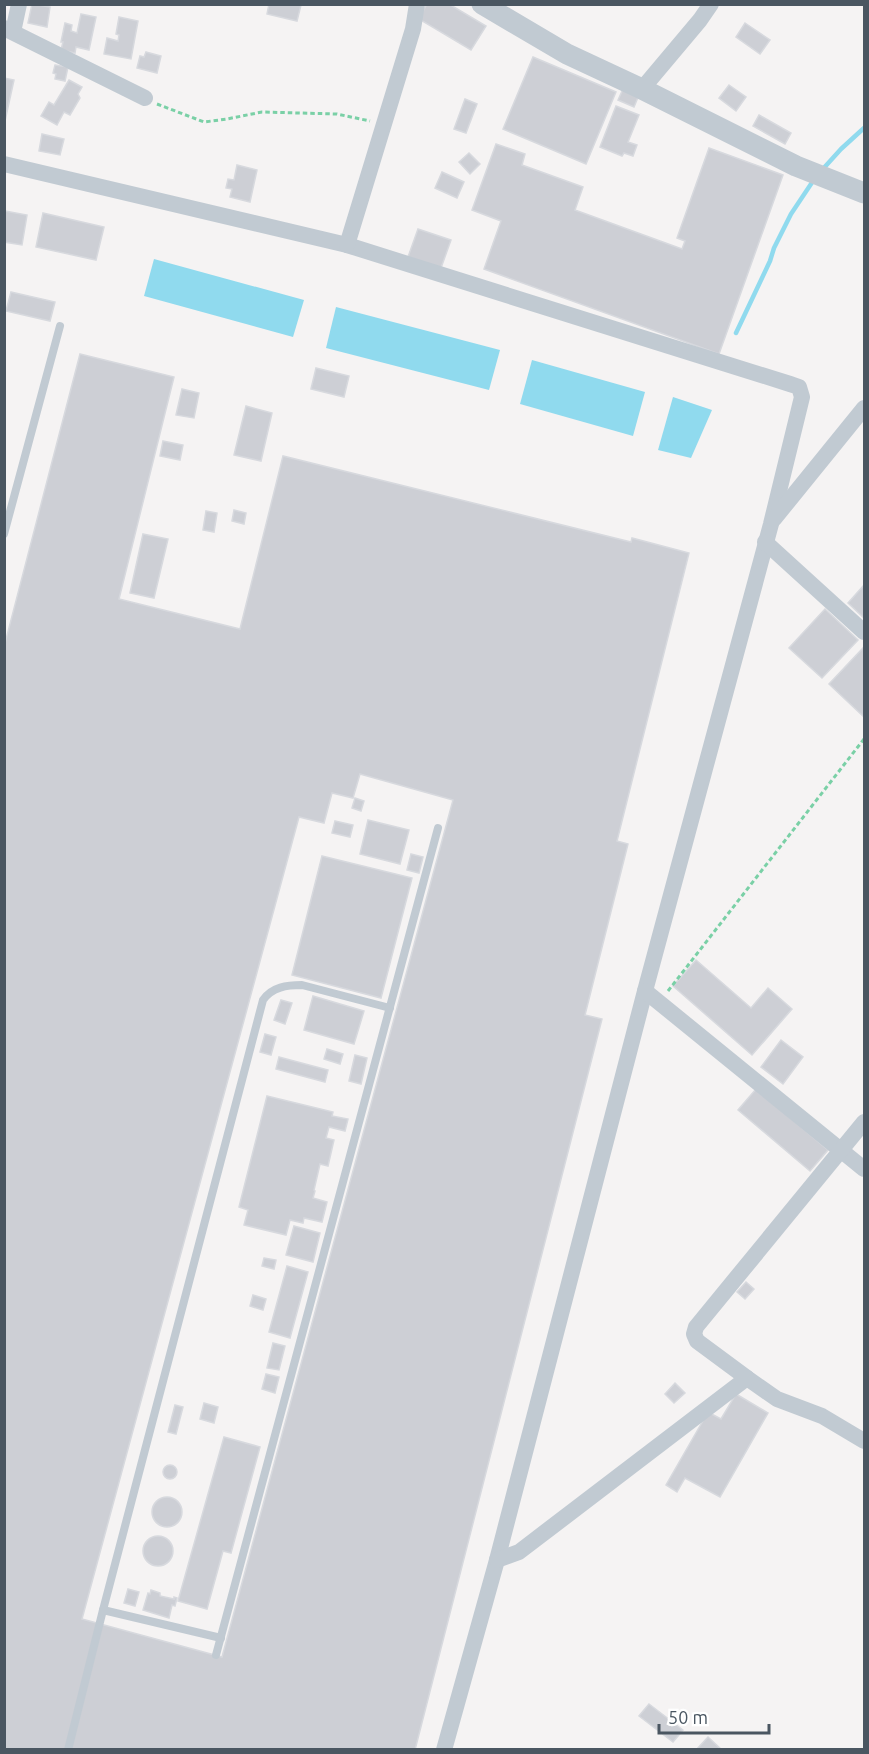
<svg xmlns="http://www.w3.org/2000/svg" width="869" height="1754" font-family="Ubuntu,sans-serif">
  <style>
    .water { fill: #90daee }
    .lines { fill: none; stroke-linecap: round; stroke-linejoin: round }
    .stream { stroke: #90daee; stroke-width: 4.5 }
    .building { fill: #cdcfd5; stroke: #d7d9de; stroke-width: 1.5; fill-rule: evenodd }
    .path { stroke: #7ad0a6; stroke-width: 3; stroke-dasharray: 4.5 3; stroke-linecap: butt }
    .service { stroke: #c1cad2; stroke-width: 8 }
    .minor { stroke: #c1cad2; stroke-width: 16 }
    .tertiary { stroke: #c1cad2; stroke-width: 21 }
  </style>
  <rect width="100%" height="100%" fill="#f5f3f3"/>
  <g class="water">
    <polygon points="154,259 304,300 293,337 144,296"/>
    <polygon points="336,307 500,350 489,390 326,348"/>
    <polygon points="532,360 645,392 633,436 520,404"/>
    <polygon points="673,397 712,410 691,458 658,450"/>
  </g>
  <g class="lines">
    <g class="stream">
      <polyline points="822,170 841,149 864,128"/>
      <polyline points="736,333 770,261 774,248 791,214 815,178"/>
    </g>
  </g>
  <g class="building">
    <polygon points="32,4 50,7 47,27 28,23"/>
    <polygon points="269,4 301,5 297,21 267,14"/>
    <polygon points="427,4 449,4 486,26 471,50 419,19"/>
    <polygon points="81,14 96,17 89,50 76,47 75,53 61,50 63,42 61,42 65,23 72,25 71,31 77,33"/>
    <polygon points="119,17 138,21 131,59 104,54 107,38 118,41 119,35 116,34"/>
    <polygon points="745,23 770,40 760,54 736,37"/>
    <polygon points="146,52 161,56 157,73 137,68 140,56 144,57"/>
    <polygon points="533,57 616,92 586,164 503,129"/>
    <polygon points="55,65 68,67 65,81 55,79 56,74 53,73"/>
    <polygon points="4,78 14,80 5,121 4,121"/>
    <polygon points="69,80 82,87 78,94 80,98 70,115 64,112 57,125 41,116 49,102 54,105"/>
    <polygon points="729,85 746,97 736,111 719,98"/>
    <polygon points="623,89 639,95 634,107 618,100"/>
    <polygon points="465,99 477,104 466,133 454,129"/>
    <polygon points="616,106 639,115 628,142 637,145 633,156 624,153 622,156 600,147"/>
    <polygon points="759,115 791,133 785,144 753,126"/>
    <polygon points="42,134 64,139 60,155 39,151"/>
    <polygon points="496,144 525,154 522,165 583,187 575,210 682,249 685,241 677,238 709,148 783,175 719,354 484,269 501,221 472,210"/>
    <polygon points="469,153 480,164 470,174 459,162"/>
    <polygon points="237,165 257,170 250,202 230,197 232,189 226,188 228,179 234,180"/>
    <polygon points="442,172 464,182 457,198 435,188"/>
    <polygon points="5,211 27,215 22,245 4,242"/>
    <polygon points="43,213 104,227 96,260 36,247"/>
    <polygon points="418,229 451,240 441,268 408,257"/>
    <polygon points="11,292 55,302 50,321 6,311"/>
    <path d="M80,354L174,377L119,599L240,629L283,456L631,542L632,538L689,553L617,841L628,844L585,1015L602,1019L415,1750H4V647ZM360,774L453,800L222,1657L82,1619L299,817L324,823L332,793L353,798Z"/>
    <polygon points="316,368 349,376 344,397 311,389"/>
    <polygon points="182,389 199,393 194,418 176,415"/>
    <polygon points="246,406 272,413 261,461 234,455"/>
    <polygon points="163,441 183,445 180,460 160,456"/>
    <polygon points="234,510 246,513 244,524 232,521"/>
    <polygon points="206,511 217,513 214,532 203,530"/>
    <polygon points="143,534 168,539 154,598 130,593"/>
    <polygon points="864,585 864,618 848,603"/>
    <polygon points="825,609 858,640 822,678 789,648"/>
    <polygon points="864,647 864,717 829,684"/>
    <polygon points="355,798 364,801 361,811 352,808"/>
    <polygon points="368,820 409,830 400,864 360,854"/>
    <polygon points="335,821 353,825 350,837 332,833"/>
    <polygon points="411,854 423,857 419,873 407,870"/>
    <polygon points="322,856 412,878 381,998 292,975"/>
    <polygon points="696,960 751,1008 768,988 792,1009 752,1055 673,986"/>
    <polygon points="313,996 364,1011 354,1044 304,1030"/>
    <polygon points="281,1000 292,1003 285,1024 274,1020"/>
    <polygon points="265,1034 276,1037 271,1055 260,1052"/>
    <polygon points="781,1040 803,1057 783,1084 761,1067"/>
    <polygon points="327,1049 343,1054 340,1064 324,1059"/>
    <polygon points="355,1055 367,1058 361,1084 349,1081"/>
    <polygon points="279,1057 328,1070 325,1082 276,1069"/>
    <polygon points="756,1089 828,1150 810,1171 738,1110"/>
    <polygon points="267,1096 333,1112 332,1116 348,1119 345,1131 329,1127 326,1138 334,1140 328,1166 320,1164 314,1190 315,1191 313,1198 327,1202 322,1222 304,1218 303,1223 290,1220 286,1235 244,1225 248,1210 239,1207"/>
    <polygon points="294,1226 320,1233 313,1262 286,1255"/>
    <polygon points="264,1258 276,1260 274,1269 262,1266"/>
    <polygon points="287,1266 308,1272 290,1338 269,1332"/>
    <polygon points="746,1282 754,1289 745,1299 737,1292"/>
    <polygon points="253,1295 266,1299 263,1310 250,1306"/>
    <polygon points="273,1343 285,1346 279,1370 267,1368"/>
    <polygon points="266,1374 279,1377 275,1393 262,1389"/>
    <polygon points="675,1383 685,1393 674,1403 665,1394"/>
    <polygon points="736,1394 768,1413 720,1497 685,1478 677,1492 666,1485 708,1412 721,1419"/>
    <polygon points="204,1403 218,1407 214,1423 200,1419"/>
    <polygon points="175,1405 183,1407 176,1434 168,1432"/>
    <polygon points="224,1437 260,1447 231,1553 223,1551 207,1609 178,1601"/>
    <circle cx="170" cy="1472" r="7"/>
    <circle cx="167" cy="1512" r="15"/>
    <circle cx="158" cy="1551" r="15"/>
    <polygon points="128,1589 139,1592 135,1606 124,1603"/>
    <polygon points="151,1590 160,1593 160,1596 174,1599 174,1597 177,1598 175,1606 172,1605 169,1618 143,1610 148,1593 150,1594"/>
    <polygon points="649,1704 683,1730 673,1742 639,1716"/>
    <polygon points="708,1737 722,1750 696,1750"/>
  </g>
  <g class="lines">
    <g class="path">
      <polyline points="157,104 204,122 227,119 262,112 337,114 370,121"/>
      <polyline points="668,991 864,739"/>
    </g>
    <g class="service">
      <polyline points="4,534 60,326"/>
      <path d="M221,1638L103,1610L263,1000C272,987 287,985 302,985L390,1008"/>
      <polyline points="216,1655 438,828"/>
      <polyline points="68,1750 103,1610"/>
    </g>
    <g class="minor">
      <polyline points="4,28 145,98"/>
      <polyline points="13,32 19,4"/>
      <polyline points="642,89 700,20 711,4"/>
      <polyline points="4,164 347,245 790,384 799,387 802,397 771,524 645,991 497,1560 444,1750"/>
      <polyline points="347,245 413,29 417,4"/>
      <polyline points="774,519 864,408"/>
      <polyline points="765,542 864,632"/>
      <polyline points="645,991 864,1169"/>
      <polyline points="747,1378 777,1399 822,1416 864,1441"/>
      <polyline points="497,1560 519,1552 747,1378 697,1341 694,1334 696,1327 864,1122"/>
    </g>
    <polyline class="tertiary" points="482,4 567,54 642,89 796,166 864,193"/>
  </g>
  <rect width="869" height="1754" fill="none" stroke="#4a5661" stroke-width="12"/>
  <path d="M659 1724v9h110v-9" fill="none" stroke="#4a5661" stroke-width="3"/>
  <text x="668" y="1724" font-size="18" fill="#4a5661" stroke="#ffffff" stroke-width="4.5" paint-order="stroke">50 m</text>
</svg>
